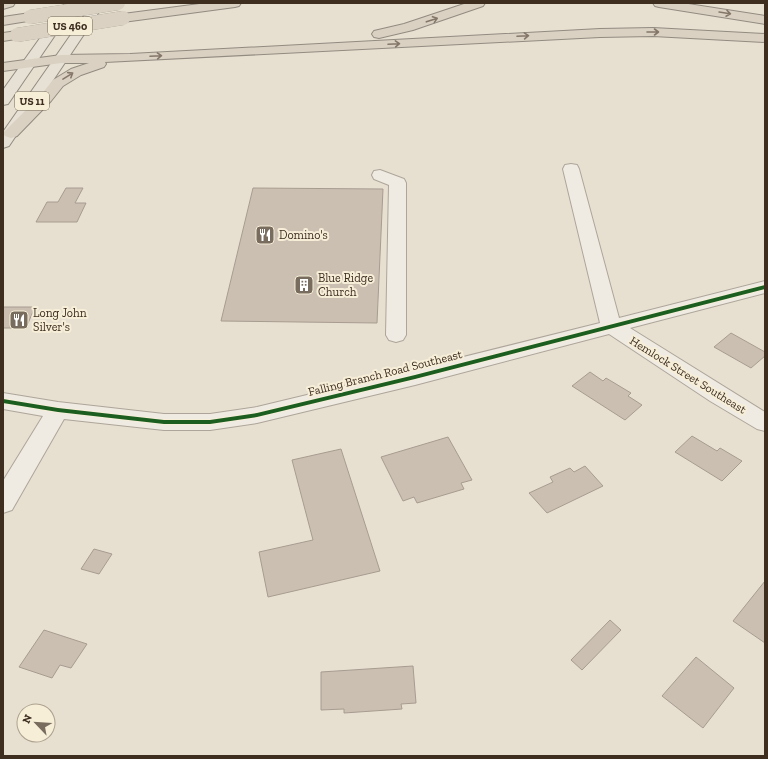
<svg xmlns="http://www.w3.org/2000/svg" width="768" height="759" font-family="'Zilla Slab',serif">
  <style>
    .building { fill: #cbbfb2; stroke: #a89c90 }
    .lines { fill: none; stroke-linecap: round; stroke-linejoin: round }
    .minor-casing { stroke: #ada599; stroke-width: 2 }
    .major-casing { stroke: #928b80; stroke-width: 2 }
    .highway-casing { stroke: #928b80; stroke-width: 2 }
    .minor { fill: #efebe3; fill-rule: evenodd }
    .major { fill: #e6e1d4; fill-rule: evenodd }
    .highway { fill: #dad1c2; fill-rule: evenodd }
    .highway-bridge-casing { stroke: #928b80; stroke-width: 14; stroke-linecap: butt }
    .highway-bridge { stroke: #dad1c2; stroke-width: 14 }
    .cycleway-casing { stroke: #f7eed8; stroke-width: 2 }
    .cycleway { fill: #1b5e20; fill-rule: evenodd }
    .oneway { stroke: #847769 }
    .labels { text-anchor: middle; stroke-width: 4; stroke-linejoin: round; paint-order: stroke }
    .shield { fill: #f7eed8; stroke: #756857; stroke-width: 1 }
    .shield-label { font-size: 11px; font-weight: bold; fill: #3d2e20 }
    .poi-label { font-size: 12px; fill: #3d2e20; stroke: #f7eed8; text-anchor: start }
    .street-label { font-size: 12px; fill: #3d2e20; stroke: #f7eed8 }
  </style>
  <rect width="100%" height="100%" fill="#e7e0d1"/>
  <g class="building">
    <polygon points="66,188 83,188 75,203 86,203 77,222 36,222 47,202 58,202"/>
    <polygon points="253,188 383,189 377,323 221,321"/>
    <polygon points="3,307 35,307 26,328 3,328"/>
    <polygon points="731,333 765,352 765,356 751,368 714,347"/>
    <polygon points="590,372 603,381 606,378 631,393 628,396 642,405 625,420 572,386"/>
    <polygon points="692,436 717,451 720,448 742,461 722,481 675,452"/>
    <polygon points="448,437 472,480 461,483 464,489 417,503 414,497 403,501 381,457"/>
    <polygon points="341,449 380,571 268,597 259,552 313,540 292,460"/>
    <polygon points="585,466 603,486 547,513 529,493 553,482 550,477 570,468 574,472"/>
    <polygon points="94,549 112,554 99,574 81,569"/>
    <polygon points="765,581 765,643 733,621"/>
    <polygon points="610,620 621,630 582,670 571,660"/>
    <polygon points="44,630 87,644 71,668 60,665 52,678 19,667"/>
    <polygon points="696,657 734,688 703,728 662,696"/>
    <polygon points="413,666 416,703 401,704 402,709 344,713 344,709 321,710 321,672"/>
  </g>
  <g class="lines">
    <g class="minor-casing">
      <g id="minor">
        <polygon points="571,164 577,165 579,169 619,318 765,281 765,293 630,328 765,412 765,431 757,429 710,401 609,334 415,385 257,423 210,430 164,430 64,419 12,510 3,513 3,481 43,416 3,409 3,393 58,402 164,414 210,414 257,407 415,369 600,323 563,169 565,165"/>
        <polygon points="380,170 404,179 406,183 406,335 403,340 396,342 389,340 386,335 389,185 374,179 372,175 374,171"/>
      </g>
    </g>
    <g class="major-casing">
      <g id="major">
        <polygon points="65,3 77,3 8,104 3,105 3,90"/>
        <polygon points="93,3 105,3 9,146 3,148 3,132"/>
      </g>
    </g>
    <g class="highway-casing">
      <g id="highway">
        <polygon points="3,3 15,3 13,6 3,9"/>
        <polygon points="207,3 241,3 239,6 235,7 123,22 119,21 117,18 119,15 123,14"/>
        <polygon points="467,3 485,3 483,6 413,30 379,38 374,37 372,34 374,31 404,24"/>
        <polygon points="653,3 682,3 765,16 765,24 659,7 655,6"/>
        <polygon points="30,13 34,14 36,17 34,20 3,25 3,17"/>
        <polygon points="653,28 765,34 765,42 653,36 600,37 105,62 106,64 104,67 81,75 63,86 51,101 17,136 11,138 5,136 3,133 41,95 53,80 71,69 89,63 61,63 3,71 3,63 61,55 130,54 600,29"/>
        <polygon points="17,31 22,32 24,35 22,38 3,41 3,33"/>
      </g>
    </g>
    <use href="#minor" class="minor"/>
    <use href="#major" class="major"/>
    <use href="#highway" class="highway"/>
    <g class="highway-bridge-casing">
      <g id="highway-bridge">
        <polyline points="30,17 118,3"/>
        <polyline points="17,35 123,18"/>
      </g>
    </g>
    <use href="#highway-bridge" class="highway-bridge"/>
    <g class="cycleway-casing">
      <polygon id="cycleway" points="765,285 765,289 415,379 257,417 210,424 164,424 58,412 3,403 3,399 58,408 164,420 210,420 257,413 415,375"/>
    </g>
    <use href="#cycleway" class="cycleway"/>
  </g>
  <defs><path id="oneway-shaft" d="M-6 0H5M1.5-3L5.5 0L1.5 3" fill="none" stroke-width="1.6" stroke-linecap="round" stroke-linejoin="round"/></defs>
  <g class="oneway">
    <use href="#oneway-shaft" transform="translate(725 13) rotate(9)"/>
    <use href="#oneway-shaft" transform="translate(432 20) rotate(-18)"/>
    <use href="#oneway-shaft" transform="translate(653 32)"/>
    <use href="#oneway-shaft" transform="translate(523 36) rotate(-3)"/>
    <use href="#oneway-shaft" transform="translate(394 44) rotate(-3)"/>
    <use href="#oneway-shaft" transform="translate(156 56) rotate(-3)"/>
    <use href="#oneway-shaft" transform="translate(68 76) rotate(-32)"/>
  </g>
  <defs>
    <g id="restaurant-square" transform="scale(1)"><rect x="-9" y="-9" width="18" height="18" rx="4" fill="#786c5e" stroke="#f7eed8"/><path d="M-5-6h1v4h1v-4h1v4h1v-4h1v5L-1.5 .5V6h-2V.5L-5-1ZM5-6V6H3V1.5H1.5Q1.5-4 5-6Z" fill="#fff"/></g>
    <g id="building-square" transform="scale(1)"><rect x="-9" y="-9" width="18" height="18" rx="4" fill="#786c5e" stroke="#f7eed8"/><path d="M-4-6H4V6H1V3H-1V6H-4ZM-2.5-4.3h1.7v1.8h-1.7ZM.8-4.3h1.7v1.8H.8ZM-2.5-1h1.7V.8h-1.7ZM.8-1h1.7V.8H.8Z" fill="#fff"/></g>
  </defs>
  <g fill-rule="evenodd">
    <use href="#restaurant-square" x="265" y="235"/>
    <use href="#building-square" x="304" y="285"/>
    <use href="#restaurant-square" x="19" y="320"/>
  </g>
  <g class="labels">
    <g class="shield">
      <rect x="48" y="17" width="44" height="18" rx="3"/>
      <rect x="15" y="92" width="34" height="18" rx="3"/>
    </g>
    <g class="shield-label">
      <text x="70" y="30">US 460</text>
      <text x="32" y="105">US 11</text>
    </g>
    <g class="poi-label">
      <text x="279" y="239">Domino's</text>
      <text x="318" y="282">Blue Ridge<tspan x="318" dy="14">Church</tspan></text>
      <text x="33" y="317">Long John<tspan x="33" dy="14">Silver's</tspan></text>
    </g>
    <g class="street-label">
      <text transform="translate(385 373) rotate(-14)" y="4">Falling Branch Road Southeast</text>
      <text transform="translate(688 375) rotate(32)" y="4">Hemlock Street Southeast</text>
    </g>
  </g>
  <rect width="768" height="759" fill="none" stroke="#3d2e20" stroke-width="8"/>
  <g transform="translate(36 723) rotate(295)"><circle r="19" fill="#f7eed8" stroke="#ada18e"/>
  <path d="M0-3L7 15L0 10L-7 15Z" fill="#786c5e"/>
  <text y="-6" font-size="11" font-weight="bold" text-anchor="middle" fill="#3d2e20">N</text>
  </g>
</svg>
